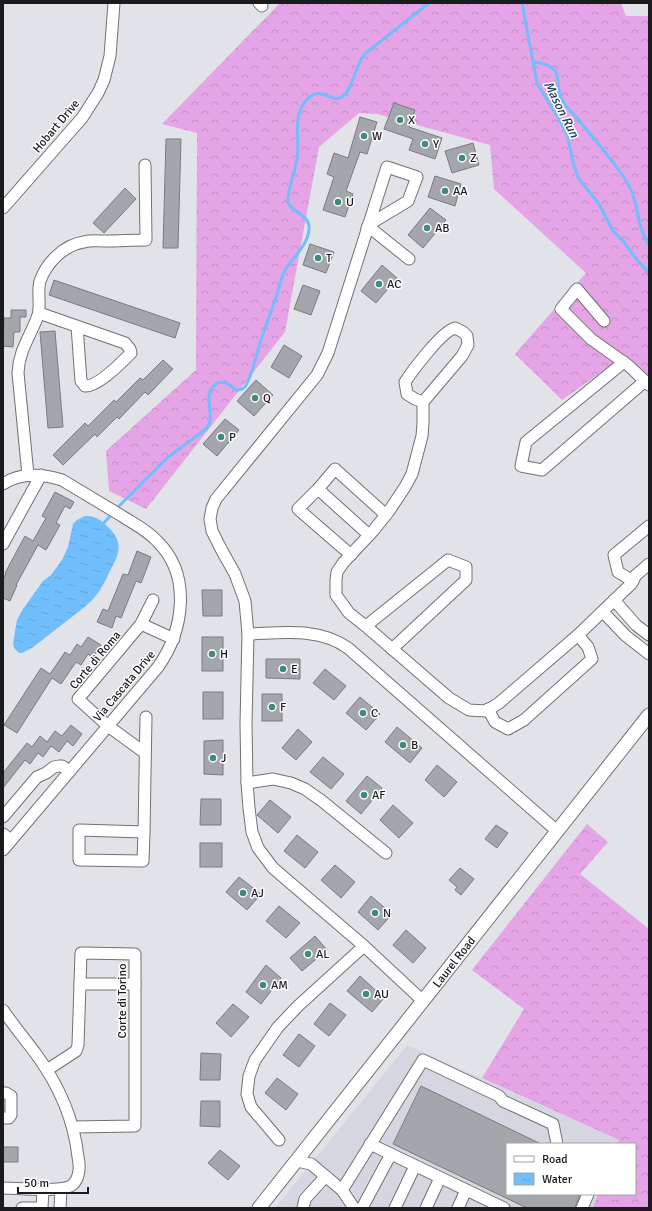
<svg xmlns="http://www.w3.org/2000/svg" width="652" height="1211" font-family="Signika,sans-serif">
  <style>
    .built { fill: #d6d6e2 }
    .forest { fill: url(#forest-crowns) }
    .water { fill: url(#water-ripples) }
    .lines { fill: none; stroke-linecap: round; stroke-linejoin: round }
    .stream { stroke: #71befc; stroke-width: 3 }
    .building { fill: #a3a6aa; stroke: #797b7f }
    .minor-casing { stroke: #717175; stroke-width: 13 }
    .major-casing { stroke: #717175; stroke-width: 15 }
    .minor { stroke: #fff; stroke-width: 11 }
    .major { stroke: #fff; stroke-width: 13 }
    .poi-dot { fill: #43887d; stroke: #fff; stroke-width: 1.5 }
    .labels { text-anchor: middle; stroke-width: 3; stroke-linejoin: round; paint-order: stroke }
    .poi-label { font-size: 12px; fill: #1b1b1d; stroke: #fff; text-anchor: start }
    .street-label { font-size: 12px; fill: #1b1b1d; stroke: #fff }
    .water-label { font-size: 13px; font-style: italic; fill: #173851; stroke: #fff }
  </style>
  <defs>
    <pattern id="forest-crowns" width="20" height="18" patternUnits="userSpaceOnUse"><rect width="20" height="18" fill="#e5a4e6"/><path d="M2 6a3 3 0 1 1 6 0M12 15a3 3 0 1 1 6 0" fill="none" stroke="#c48dc5"/></pattern>
    <pattern id="water-ripples" width="26" height="14" patternUnits="userSpaceOnUse"><rect width="26" height="14" fill="#71befc"/><path d="M2 4q2-2 4 0t4 0M15 11q2-2 4 0t4 0" fill="none" stroke="#61a3d8"/></pattern>
  </defs>
  <rect width="100%" height="100%" fill="#e2e3e8"/>
  <polygon class="built" points="407,1045 619,1140 618,1144 507,1144 507,1194 598,1194 593,1208 275,1208"/>
  <g class="forest">
    <polygon points="280,3 621,3 626,16 649,16 649,391 617,361 562,400 515,354 586,273 494,189 490,145 377,114 359,113 319,147 285,332 146,509 109,491 106,451 196,370 197,133 162,124"/>
    <polygon points="587,824 608,842 580,874 649,929 649,1208 593,1208 598,1194 635,1194 635,1144 618,1144 619,1140 482,1078 524,1009 472,970"/>
  </g>
  <path class="water" d="M85,516C96,515 104,522 111,530C123,543 119,555 111,569C107,577 103,586 98,593C90,604 78,612 68,620C56,629 44,639 32,648L22,653H19L14,648L13,643L17,620L23,609L43,581L51,575L62,560L68,547L73,524L77,520Z"/>
  <g class="lines">
    <g class="stream">
      <polyline points="522,3 537,83 563,126 567,135 574,166 579,179 599,204 613,231 623,241 637,260 649,273"/>
      <path d="M534,62C571,67 550,84 564,103C568,109 573,114 578,119C591,136 606,152 618,169C623,176 628,183 631,190C639,208 637,228 649,245"/>
      <path d="M116,509L167,458L206,429C208,426 210,424 210,421C211,414 209,408 209,401C208,390 216,378 228,384C231,385 233,388 236,390C239,390 241,390 244,388C251,381 258,348 262,337C267,323 272,309 277,294C279,288 281,280 283,274C290,259 307,248 309,230C311,214 291,213 288,202C286,195 296,169 297,158C300,143 294,126 300,111C301,106 304,104 306,100C322,84 330,104 342,97C351,91 355,71 360,62C361,58 364,55 367,52L429,3"/>
      <polyline points="101,526 112,514"/>
    </g>
  </g>
  <g class="building">
    <polygon points="394,103 415,110 409,127 442,138 435,159 409,150 413,139 384,129"/>
    <polygon points="360,117 377,122 367,154 360,152 346,191 353,194 345,217 323,210 334,177 327,174 334,153 348,158"/>
    <polygon points="166,139 181,139 178,248 163,248"/>
    <polygon points="473,143 479,165 452,173 445,151"/>
    <polygon points="435,176 461,184 455,206 428,197"/>
    <polygon points="125,188 136,199 104,233 93,223"/>
    <polygon points="430,208 446,220 423,248 408,235"/>
    <polygon points="310,244 334,252 326,273 303,265"/>
    <polygon points="382,265 397,278 376,303 361,291"/>
    <polygon points="54,280 180,323 175,338 49,295"/>
    <polygon points="303,285 320,291 311,315 294,309"/>
    <polygon points="11,310 26,310 26,317 20,317 20,332 14,332 13,347 3,346 4,318 11,318"/>
    <polygon points="55,331 63,427 48,428 40,332"/>
    <polygon points="284,345 302,356 289,378 271,367"/>
    <polygon points="163,360 173,369 148,395 145,392 119,419 117,417 97,437 95,434 63,465 53,455 85,423 88,426 114,400 116,402 140,378 143,380"/>
    <polygon points="256,380 273,395 254,416 237,401"/>
    <polygon points="225,419 239,430 217,456 203,444"/>
    <polygon points="55,492 74,502 70,509 65,506 56,523 60,525 46,550 38,545 16,585 17,585 10,601 3,598 3,580 6,573 5,573 25,536 33,541 46,518 42,516"/>
    <polygon points="137,551 151,557 141,583 136,581 121,618 116,616 112,628 97,622 103,609 108,611 123,574 128,575"/>
    <polygon points="202,590 222,590 222,616 203,616"/>
    <polygon points="88,637 101,645 93,658 88,654 81,665 76,662 61,684 52,678 17,733 4,725 41,668 50,674 65,652 70,655 77,644 81,647"/>
    <rect x="202" y="637" width="21" height="34"/>
    <polygon points="266,659 300,659 300,679 266,678"/>
    <polygon points="325,669 346,686 334,700 313,683"/>
    <rect x="203" y="692" width="20" height="27"/>
    <rect x="262" y="694" width="20" height="27"/>
    <polygon points="360,697 380,714 366,730 346,713"/>
    <polygon points="71,725 82,734 73,746 67,741 59,752 51,746 43,757 38,753 30,764 25,760 3,788 3,773 27,743 32,747 40,736 47,742 55,731 62,736"/>
    <polygon points="397,727 422,748 410,763 385,742"/>
    <polygon points="298,729 312,742 296,760 282,748"/>
    <polygon points="223,740 223,775 204,774 204,741"/>
    <polygon points="323,757 344,774 331,789 310,772"/>
    <polygon points="437,765 457,782 444,797 425,780"/>
    <polygon points="367,776 382,788 361,814 346,801"/>
    <polygon points="201,799 221,799 221,825 200,825"/>
    <polygon points="270,800 291,817 278,833 257,815"/>
    <polygon points="393,805 413,823 399,838 380,820"/>
    <polygon points="496,825 508,833 497,848 485,839"/>
    <polygon points="297,835 318,852 305,868 284,851"/>
    <rect x="200" y="843" width="22" height="24"/>
    <polygon points="335,865 355,882 341,898 321,880"/>
    <polygon points="460,868 474,879 461,895 455,890 457,887 449,880"/>
    <polygon points="239,877 261,894 247,910 226,892"/>
    <polygon points="371,896 392,914 378,930 358,912"/>
    <polygon points="279,906 300,923 286,938 266,921"/>
    <polygon points="406,930 426,948 413,963 393,945"/>
    <polygon points="315,936 327,950 302,971 290,958"/>
    <polygon points="266,965 281,978 261,1004 246,992"/>
    <polygon points="360,976 384,998 372,1012 347,991"/>
    <polygon points="330,1003 346,1015 329,1036 314,1024"/>
    <polygon points="233,1004 249,1017 231,1037 216,1023"/>
    <polygon points="299,1034 315,1046 299,1067 283,1055"/>
    <polygon points="201,1053 221,1054 220,1080 200,1080"/>
    <polygon points="277,1078 298,1094 286,1110 265,1093"/>
    <polygon points="421,1086 541,1144 507,1144 507,1194 580,1194 575,1208 527,1208 393,1144"/>
    <polygon points="201,1101 220,1101 220,1127 200,1126"/>
    <rect x="3" y="1147" width="15" height="15"/>
    <polygon points="220,1150 240,1166 228,1180 208,1163"/>
  </g>
  <g class="lines">
    <g class="minor-casing">
      <g id="minor">
        <polyline points="259,3 262,6"/>
        <polyline points="3,208 82,118 98,93 104,80 110,56 114,3"/>
        <polyline points="368,225 408,201 417,177 387,167 328,353 317,375 216,499 212,508 210,519 212,531 221,549 235,574 245,601 248,634 246,724 247,783 249,808 252,832 258,848 273,868 364,946 423,1001"/>
        <polyline points="367,228 374,231 409,259"/>
        <path d="M39,313L125,343L130,349L131,353L128,356C119,365 97,387 85,386L81,381L77,326"/>
        <polyline points="604,321 577,289 561,309 591,339 629,366 649,385"/>
        <path d="M455,328L463,332L467,336L468,345L462,356L423,402L415,399L407,394L405,382C413,370 442,331 455,328Z"/>
        <polyline points="624,362 526,442 521,466 542,470 645,381"/>
        <polyline points="423,402 423,423 422,436 412,474 405,487 389,511 373,531 343,563 337,572 336,580 336,595 349,613 368,628 449,698 469,710 486,711 499,703 578,635 631,584 636,575 649,564"/>
        <path d="M28,475L18,373C19,349 31,336 38,315C41,305 37,292 40,281C47,262 64,245 84,242C91,240 98,241 105,241C119,241 132,240 146,240L145,165"/>
        <path d="M3,484C21,472 42,474 62,480C82,492 102,504 122,516C134,524 147,530 157,541C192,575 184,630 158,667L3,850"/>
        <polyline points="318,489 298,509 351,555"/>
        <polyline points="369,535 318,489 335,469 386,515"/>
        <polyline points="3,544 41,475"/>
        <polyline points="633,581 618,572 614,555 649,526"/>
        <polyline points="614,600 636,625 649,635"/>
        <polyline points="603,612 626,636 649,654"/>
        <polyline points="141,624 174,639"/>
        <polyline points="366,626 448,560 466,567 466,580 392,649"/>
        <path d="M248,634C282,633 319,627 348,648L557,831"/>
        <polyline points="488,709 495,722 508,729 524,720 592,659 588,647 578,635"/>
        <polyline points="145,753 108,726 78,699 141,624 153,600"/>
        <polyline points="247,783 273,779 291,783 305,789 322,801 386,853"/>
        <polyline points="3,817 37,777 46,773 54,767 59,766 62,766 70,771"/>
        <polygon points="79,830 144,832 143,861 79,860"/>
        <polyline points="144,832 146,717"/>
        <polyline points="3,834 11,840"/>
        <polyline points="80,984 135,984"/>
        <path d="M3,1010C13,1025 25,1039 36,1054C58,1084 74,1119 78,1157C80,1165 80,1179 72,1185C62,1193 17,1188 3,1188"/>
        <polyline points="47,1070 76,1051 78,1045 81,953 135,954 135,1126 73,1127"/>
        <polyline points="3,1093 6,1093 11,1096 11,1115 9,1118 3,1118"/>
        <polyline points="279,1140 251,1107 247,1094 249,1076 255,1060 278,1027 298,1006 364,946"/>
        <polyline points="370,1144 504,1208"/>
        <polyline points="297,1161 311,1164 342,1190 354,1208"/>
        <polyline points="342,1190 423,1060 499,1096 503,1101 553,1124 557,1144"/>
        <polyline points="22,1208 36,1208"/>
        <polyline points="42,1208 43,1189"/>
        <polyline points="60,1208 61,1189"/>
        <polyline points="303,1208 305,1199 325,1177"/>
        <polyline points="362,1208 391,1154"/>
        <polyline points="395,1208 415,1166"/>
        <polyline points="426,1208 440,1178"/>
        <polyline points="458,1208 466,1190"/>
        <polyline points="582,1208 588,1194"/>
      </g>
    </g>
    <g class="major-casing">
      <polyline id="major" points="259,1208 649,715"/>
    </g>
    <use href="#minor" class="minor"/>
    <use href="#major" class="major"/>
  </g>
  <g class="poi-dot">
    <circle cx="400" cy="120" r="4"/>
    <circle cx="364" cy="136" r="4"/>
    <circle cx="425" cy="144" r="4"/>
    <circle cx="462" cy="158" r="4"/>
    <circle cx="445" cy="191" r="4"/>
    <circle cx="338" cy="202" r="4"/>
    <circle cx="427" cy="228" r="4"/>
    <circle cx="318" cy="258" r="4"/>
    <circle cx="379" cy="284" r="4"/>
    <circle cx="255" cy="398" r="4"/>
    <circle cx="221" cy="437" r="4"/>
    <circle cx="212" cy="654" r="4"/>
    <circle cx="283" cy="669" r="4"/>
    <circle cx="272" cy="707" r="4"/>
    <circle cx="363" cy="713" r="4"/>
    <circle cx="403" cy="745" r="4"/>
    <circle cx="213" cy="758" r="4"/>
    <circle cx="364" cy="795" r="4"/>
    <circle cx="243" cy="893" r="4"/>
    <circle cx="375" cy="913" r="4"/>
    <circle cx="308" cy="954" r="4"/>
    <circle cx="263" cy="985" r="4"/>
    <circle cx="366" cy="994" r="4"/>
  </g>
  <g class="labels">
    <g class="poi-label">
      <text x="408" y="124">X</text>
      <text x="372" y="140">W</text>
      <text x="433" y="148">Y</text>
      <text x="470" y="162">Z</text>
      <text x="453" y="195">AA</text>
      <text x="346" y="206">U</text>
      <text x="435" y="232">AB</text>
      <text x="326" y="262">T</text>
      <text x="387" y="288">AC</text>
      <text x="263" y="402">Q</text>
      <text x="229" y="441">P</text>
      <text x="220" y="658">H</text>
      <text x="291" y="673">E</text>
      <text x="280" y="711">F</text>
      <text x="371" y="717">C</text>
      <text x="411" y="749">B</text>
      <text x="221" y="762">J</text>
      <text x="372" y="799">AF</text>
      <text x="251" y="897">AJ</text>
      <text x="383" y="917">N</text>
      <text x="316" y="958">AL</text>
      <text x="271" y="989">AM</text>
      <text x="374" y="998">AU</text>
    </g>
    <g class="street-label">
      <text transform="translate(56 126) rotate(-50)" y="4">Hobart Drive</text>
      <text transform="translate(95 660) rotate(-50)" y="4">Corte di Roma</text>
      <text transform="translate(124 686) rotate(-50)" y="4">Via Cascata Drive</text>
      <text transform="translate(454 962) rotate(-52)" y="4">Laurel Road</text>
      <text transform="translate(122 1001) rotate(-90)" y="4">Corte di Torino</text>
    </g>
    <g class="water-label">
      <text transform="translate(562 109) rotate(63)" y="5">Mason Run</text>
    </g>
  </g>
  <rect width="652" height="1211" fill="none" stroke="#1b1b1d" stroke-width="8"/>
  <rect x="506" y="1143" width="130" height="52" fill="#ffffff" stroke="#a4a4a5"/>
  <rect x="514" y="1156" width="20" height="6" fill="#ffffff" stroke="#a4a4a5"/>
  <text x="542" y="1163" font-size="12" fill="#1b1b1d">Road</text>
  <rect x="514" y="1173" width="20" height="12" fill="url(#water-ripples)" stroke="#a4a4a5"/>
  <text x="542" y="1183" font-size="12" fill="#1b1b1d">Water</text>
  <path d="M18 1187v6h70v-6" fill="none" stroke="#1b1b1d" stroke-width="2"/>
  <text x="24" y="1187" font-size="12" fill="#1b1b1d" stroke="#ffffff" stroke-width="3" paint-order="stroke">50 m</text>
</svg>
